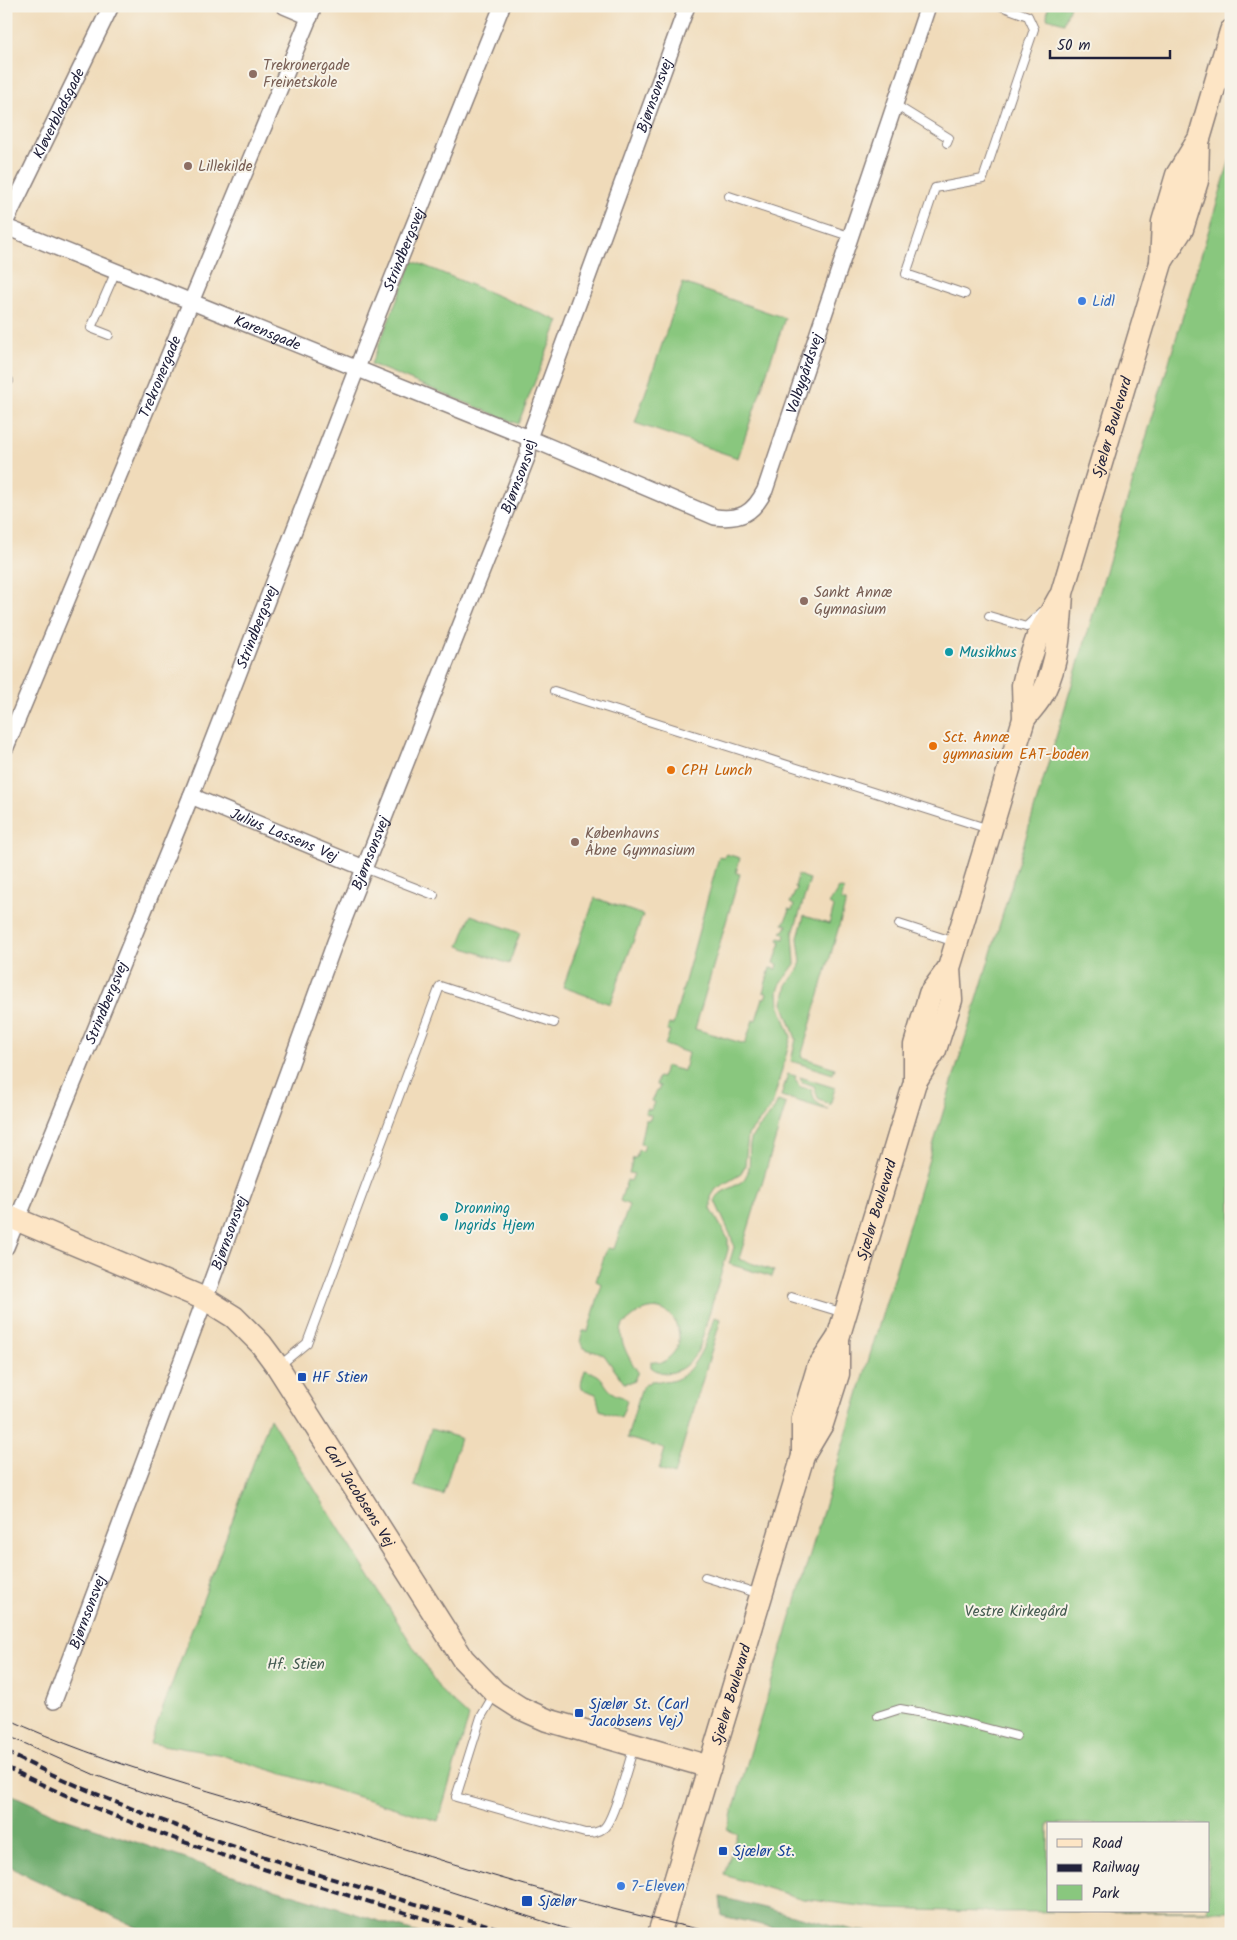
<svg xmlns="http://www.w3.org/2000/svg" width="1237" height="1940" font-family="Kalam,sans-serif">
  <style>
    .green { fill: #89c77e; stroke: #56745c; fill-rule: evenodd }
    .forest { fill: #6eac6d; stroke: #486754 }
    .lines { fill: none; stroke-linecap: round; stroke-linejoin: round }
    .lane-casing { stroke: #897e7a; stroke-width: 10 }
    .street-casing { stroke: #897e7a; stroke-width: 18 }
    .secondary-casing { stroke: #897e7a; stroke-width: 25 }
    .lane { stroke: #fff; stroke-width: 8 }
    .street { stroke: #fff; stroke-width: 15 }
    .secondary { stroke: #fde5c5; stroke-width: 22 }
    .tram { stroke: #22223b; stroke-width: 1 }
    .rail { stroke: #22223b; stroke-width: 4; stroke-dasharray: 8 4; stroke-linecap: butt }
    .education-dot { fill: #8d6e63; stroke: #f7f3e8; stroke-width: 2 }
    .shop-dot { fill: #3f7fe0; stroke: #f7f3e8; stroke-width: 2 }
    .culture-dot { fill: #0f9aa8; stroke: #f7f3e8; stroke-width: 2 }
    .food-dot { fill: #e8710a; stroke: #f7f3e8; stroke-width: 2 }
    .transit-dot { fill: #1a4fb4; stroke: #f7f3e8; stroke-width: 2 }
    .labels { text-anchor: middle; stroke-width: 4; stroke-linejoin: round; paint-order: stroke }
    .education-label { font-size: 15px; fill: #785e54; stroke: #f7f3e8; text-anchor: start }
    .street-label { font-size: 15px; fill: #22223b; stroke: #f7f3e8 }
    .shop-label { font-size: 15px; fill: #366cbe; stroke: #f7f3e8; text-anchor: start }
    .culture-label { font-size: 15px; fill: #0d838f; stroke: #f7f3e8; text-anchor: start }
    .food-label { font-size: 15px; fill: #c56008; stroke: #f7f3e8; text-anchor: start }
    .transit-label { font-size: 15px; fill: #164399; stroke: #f7f3e8; text-anchor: start }
    .park-label { font-size: 15px; fill: #465c52; stroke: #f7f3e8 }
  </style>
  <rect width="100%" height="100%" fill="#f7f3e8"/>
  <filter id="ink" filterUnits="userSpaceOnUse"><feTurbulence type="fractalNoise" baseFrequency=".02" numOctaves="2"/><feDisplacementMap in="SourceGraphic" scale="10" xChannelSelector="R" yChannelSelector="G"/><feConvolveMatrix kernelMatrix="1 2 1 2 8 2 1 2 1" color-interpolation-filters="sRGB"/></filter>
  <filter id="wash" filterUnits="userSpaceOnUse"><feTurbulence type="fractalNoise" baseFrequency=".0096" numOctaves="4" result="noise"/><feDisplacementMap in="SourceGraphic" scale="20" xChannelSelector="R" yChannelSelector="G"/><feGaussianBlur stdDeviation="1.12" result="paint"/><feColorMatrix in="noise" values="0 0 0 0 0 0 0 0 0 0 0 0 0 0 0 0 0 1.4 0 .05"/><feComposite in="paint" operator="in"/></filter>
  <g filter="url(#wash)">
    <rect width="100%" height="100%" fill="#f0dbba"/>
    <g class="green">
      <polygon points="1048,6 1070,6 1064,23 1047,18"/>
      <path d="M1231,156V1911L982,1912L886,1909L803,1899L724,1875L737,1834L727,1830ZM1048,1824H1208V1911H1048Z"/>
      <polygon points="413,261 559,321 518,424 371,364"/>
      <polygon points="683,283 785,318 738,458 635,423"/>
      <path d="M726,854L740,858L736,873L740,874L695,1029L745,1044L753,1020H756L763,998H765L767,993L763,992L770,968L777,969L778,964L774,963L781,942L778,940L779,938L784,939L785,934L781,932L785,930L787,925L783,924L789,913L788,909L792,910L794,905L790,903L797,888L795,887L798,875L810,879L793,934L795,964L781,983L778,991L779,1004L791,1037L773,1102L769,1110L748,1135L745,1165L741,1174L716,1189L711,1197V1209L728,1239V1250C721,1274 714,1297 707,1321C704,1330 702,1342 698,1350C689,1368 668,1381 651,1367V1361L662,1363C671,1357 681,1347 679,1335C674,1305 650,1301 629,1320C626,1323 623,1323 622,1327C618,1341 630,1360 638,1372L633,1382L624,1383L604,1355L583,1348L581,1343L583,1331H588L602,1284L596,1281L607,1248L614,1249L629,1205L620,1201L627,1180L631,1181L634,1174L629,1173L633,1158H636L638,1150L643,1151L645,1145L640,1144L645,1120H650L651,1115L645,1113L646,1109L651,1110L654,1102L651,1101L652,1098H654L656,1091H658L660,1086L656,1085L658,1077L662,1078L665,1066L684,1071L688,1053L665,1045L670,1032L667,1031L669,1024L673,1025L719,857L724,858Z"/>
      <polygon points="839,888 844,890 841,901 846,902 801,1057 835,1068 833,1074 791,1061 796,1039 783,1003 787,985 798,970 801,962 798,938 804,916 829,924 834,907 829,904"/>
      <polygon points="595,898 643,915 610,1004 563,987"/>
      <polygon points="471,915 520,933 509,964 459,946"/>
      <polygon points="788,1074 796,1076 795,1079 800,1087 811,1089 815,1101 828,1110 781,1096"/>
      <polygon points="800,1077 835,1088 830,1105 818,1098 814,1086 802,1082"/>
      <path d="M778,1101L786,1104L739,1259L774,1271L772,1277L729,1264L734,1247L731,1236L715,1201C718,1189 738,1188 745,1178C753,1166 747,1152 751,1140C755,1127 772,1118 778,1101Z"/>
      <path d="M714,1317L721,1319L674,1475L659,1470L665,1449L627,1438L642,1387L651,1381C657,1380 664,1383 671,1381C695,1376 708,1338 714,1317Z"/>
      <path d="M585,1370C608,1377 599,1381 613,1393C618,1397 623,1395 627,1401L621,1418L600,1410L596,1394L582,1389L581,1384Z"/>
      <polygon points="270,1418 441,1691 469,1717 438,1821 218,1754 150,1743"/>
      <polygon points="431,1429 460,1438 443,1495 414,1486"/>
    </g>
    <g class="forest">
      <polygon points="6,1792 59,1816 262,1885 421,1934 151,1934 19,1872 6,1863"/>
      <polygon points="720,1897 857,1931 934,1934 803,1934 722,1916"/>
    </g>
  </g>
  <g filter="url(#ink)">
    <g class="lines">
      <g class="lane-casing">
        <g id="lane">
          <polyline points="894,104 949,138 947,143"/>
          <polyline points="729,196 849,236"/>
          <polyline points="965,294 906,274 935,188 983,179 1034,29 1028,16 1001,6"/>
          <polyline points="109,335 91,328 116,271"/>
          <polyline points="6,379 9,381"/>
          <polyline points="989,616 1026,627 1042,612"/>
          <polyline points="554,691 989,829"/>
          <polyline points="364,868 434,895"/>
          <polyline points="899,924 955,942"/>
          <polyline points="791,1297 844,1313"/>
          <polyline points="279,1366 307,1343 440,986 554,1023"/>
          <polyline points="705,1577 760,1594"/>
          <path d="M495,1693L481,1717L456,1797L585,1833C592,1833 598,1833 604,1828C614,1819 629,1762 634,1746"/>
          <polyline points="878,1716 900,1709 935,1715 1016,1736"/>
        </g>
      </g>
      <g class="street-casing">
        <g id="street">
          <polyline points="284,6 310,17"/>
          <path id="s1" d="M6,221L111,6"/>
          <path id="s2" d="M6,227L529,438L715,517C740,520 753,514 765,490L928,6"/>
          <path id="s3" d="M6,747L314,6"/>
          <path id="s4" d="M191,796L364,868"/>
          <path id="s5" d="M6,1247L191,796L378,314L502,6"/>
          <path id="s6" d="M54,1701L205,1299L335,942L528,455L529,438L687,6"/>
        </g>
      </g>
      <g class="secondary-casing">
        <g id="secondary">
          <polyline points="1161,262 1182,229 1197,181 1198,142"/>
          <path id="s7" d="M1024,719C1030,710 1040,701 1044,691C1059,660 1060,626 1062,593L1161,263L1163,222L1177,175L1199,139L1231,31"/>
          <polyline points="915,1082 935,1050 951,1000 949,968 1024,719 1023,685 1028,665 1038,636 1059,598"/>
          <path id="s8" d="M6,1215L205,1299L234,1317L261,1344L278,1367L463,1659L495,1692L520,1708L547,1720L710,1767"/>
          <path id="s9" d="M803,1455V1418L818,1368L838,1338L915,1082V1045L930,994L949,968"/>
          <path id="s10" d="M659,1934L803,1456L822,1424L838,1374V1338"/>
        </g>
      </g>
      <use href="#lane" class="lane"/>
      <use href="#street" class="street"/>
      <use href="#secondary" class="secondary"/>
      <g class="tram">
        <path d="M6,1718C110,1767 223,1794 332,1827C462,1866 590,1908 723,1934"/>
        <polyline points="6,1735 95,1775 164,1800 583,1934"/>
      </g>
      <g class="rail">
        <path d="M6,1752C168,1834 344,1883 518,1934"/>
        <path d="M6,1767C155,1842 317,1885 475,1934"/>
      </g>
    </g>
  </g>
  <g class="education-dot">
    <circle cx="253" cy="74" r="5"/>
    <circle cx="188" cy="166" r="5"/>
    <circle cx="804" cy="601" r="5"/>
    <circle cx="575" cy="842" r="5"/>
  </g>
  <g class="shop-dot">
    <circle cx="1082" cy="301" r="5"/>
    <circle cx="621" cy="1886" r="5"/>
  </g>
  <g class="culture-dot">
    <circle cx="949" cy="652" r="5"/>
    <circle cx="444" cy="1217" r="5"/>
  </g>
  <g class="food-dot">
    <circle cx="933" cy="746" r="5"/>
    <circle cx="671" cy="770" r="5"/>
  </g>
  <g class="transit-dot">
    <rect x="297" y="1372" width="10" height="10" rx="2.5"/>
    <rect x="574" y="1708" width="10" height="10" rx="2.5"/>
    <rect x="718" y="1846" width="10" height="10" rx="2.5"/>
    <rect x="521" y="1895" width="12" height="12" rx="2.5"/>
  </g>
  <g class="labels">
    <g class="education-label">
      <text x="263" y="70">Trekronergade<tspan x="263" dy="17">Freinetskole</tspan></text>
      <text x="198" y="171">Lillekilde</text>
      <text x="814" y="597">Sankt Annæ<tspan x="814" dy="17">Gymnasium</tspan></text>
      <text x="585" y="838">Københavns<tspan x="585" dy="17">Åbne Gymnasium</tspan></text>
    </g>
    <g class="street-label">
      <text dy="5" stroke="none"><textPath href="#s6" startOffset="1715">Bjørnsonsvej</textPath></text>
      <text dy="5" stroke="none"><textPath href="#s1" startOffset="120">Kløverbladsgade</textPath></text>
      <text dy="5" stroke="none"><textPath href="#s5" startOffset="1074">Strindbergsvej</textPath></text>
      <text dy="5" stroke="none"><textPath href="#s2" startOffset="282">Karensgade</textPath></text>
      <text dy="5" stroke="none"><textPath href="#s2" startOffset="951">Valbygårdsvej</textPath></text>
      <text dy="5" stroke="none"><textPath href="#s3" startOffset="401">Trekronergade</textPath></text>
      <text dy="5" stroke="none"><textPath href="#s7" startOffset="308">Sjælør Boulevard</textPath></text>
      <text dy="5" stroke="none"><textPath href="#s6" startOffset="1310">Bjørnsonsvej</textPath></text>
      <text dy="5" stroke="none"><textPath href="#s5" startOffset="669">Strindbergsvej</textPath></text>
      <text dy="5" stroke="none"><textPath href="#s4" startOffset="101">Julius Lassens Vej</textPath></text>
      <text dy="5" stroke="none"><textPath href="#s6" startOffset="905">Bjørnsonsvej</textPath></text>
      <text dy="5" stroke="none"><textPath href="#s5" startOffset="264">Strindbergsvej</textPath></text>
      <text dy="5" stroke="none"><textPath href="#s9" startOffset="259">Sjælør Boulevard</textPath></text>
      <text dy="5" stroke="none"><textPath href="#s6" startOffset="500">Bjørnsonsvej</textPath></text>
      <text dy="5" stroke="none"><textPath href="#s8" startOffset="469">Carl Jacobsens Vej</textPath></text>
      <text dy="5" stroke="none"><textPath href="#s6" startOffset="95">Bjørnsonsvej</textPath></text>
      <text dy="5" stroke="none"><textPath href="#s10" startOffset="250">Sjælør Boulevard</textPath></text>
    </g>
    <g class="shop-label">
      <text x="1092" y="306">Lidl</text>
      <text x="631" y="1891">7-Eleven</text>
    </g>
    <g class="culture-label">
      <text x="959" y="657">Musikhus</text>
      <text x="454" y="1213">Dronning<tspan x="454" dy="17">Ingrids Hjem</tspan></text>
    </g>
    <g class="food-label">
      <text x="943" y="742">Sct. Annæ<tspan x="943" dy="17">gymnasium EAT-boden</tspan></text>
      <text x="681" y="775">CPH Lunch</text>
    </g>
    <g class="transit-label">
      <text x="312" y="1382">HF Stien</text>
      <text x="589" y="1709">Sjælør St. (Carl<tspan x="589" dy="17">Jacobsens Vej)</tspan></text>
      <text x="733" y="1856">Sjælør St.</text>
      <text x="538" y="1906">Sjælør</text>
    </g>
    <g class="park-label">
      <text x="1016" y="1616">Vestre Kirkegård</text>
      <text x="296" y="1669">Hf. Stien</text>
    </g>
  </g>
  <rect width="1237" height="1940" fill="none" stroke="#f7f3e8" stroke-width="25"/>
  <rect x="1047" y="1822" width="162" height="90" fill="#f7f3e8" stroke="#a29fa3"/>
  <rect x="1057" y="1839" width="25" height="8" fill="#fde5c5" stroke="#a29fa3"/>
  <text x="1092" y="1848" font-size="15" fill="#22223b">Road</text>
  <rect x="1057" y="1864" width="25" height="8" fill="#22223b" stroke="#a29fa3"/>
  <text x="1092" y="1872" font-size="15" fill="#22223b">Railway</text>
  <rect x="1057" y="1885" width="25" height="15" fill="#89c77e" stroke="#a29fa3"/>
  <text x="1092" y="1898" font-size="15" fill="#22223b">Park</text>
  <path d="M1050 50v8h120v-8" fill="none" stroke="#22223b" stroke-width="2.5"/>
  <text x="1057" y="50" font-size="15" fill="#22223b" stroke="#f7f3e8" stroke-width="4" paint-order="stroke">50 m</text>
</svg>
